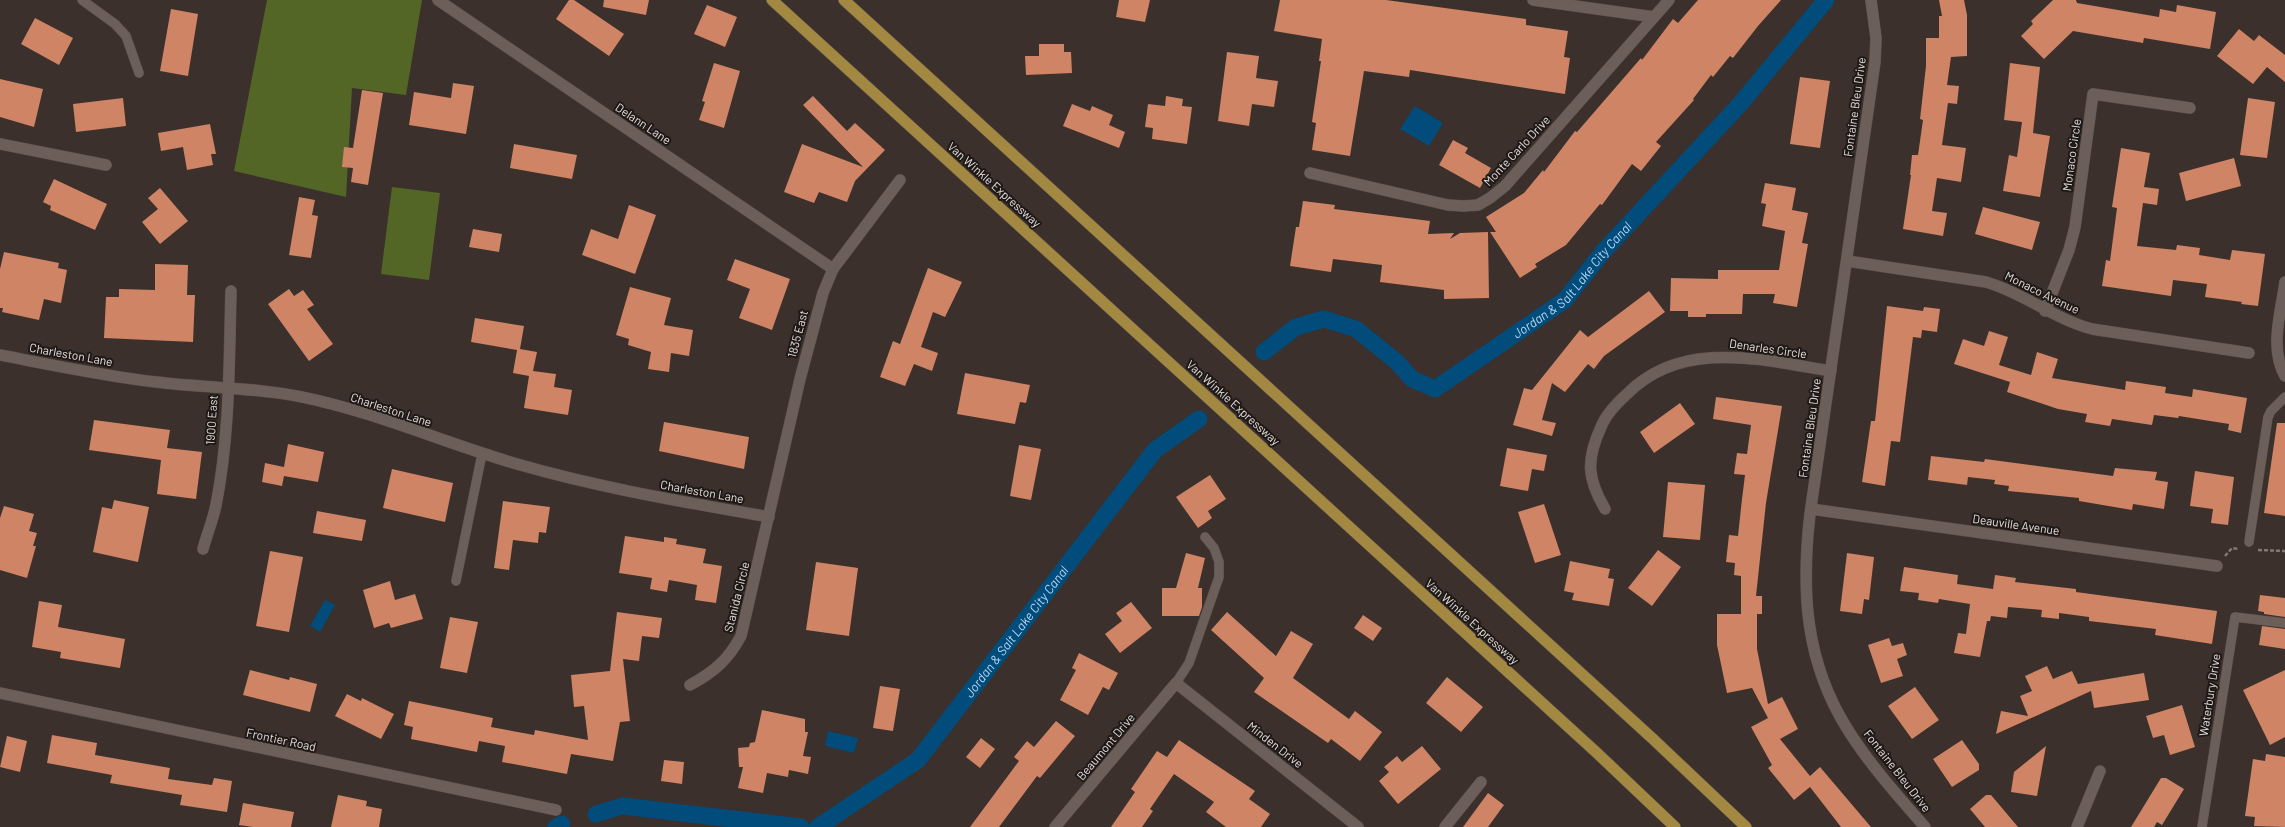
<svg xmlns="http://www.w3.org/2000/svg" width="2285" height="827" font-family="Barlow,sans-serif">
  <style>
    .green { fill: #536626 }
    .water { fill: #014c7b }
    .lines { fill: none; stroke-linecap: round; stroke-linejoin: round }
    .canal { stroke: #014c7b; stroke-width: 17 }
    .building { fill: #ce8465 }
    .service-casing { stroke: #584f4b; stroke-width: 10 }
    .minor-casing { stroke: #584f4b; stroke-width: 12 }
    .primary-casing { stroke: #584f4b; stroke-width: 12 }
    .path { stroke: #827874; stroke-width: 2.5; stroke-dasharray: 4 2; stroke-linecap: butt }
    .service { stroke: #6c5f5a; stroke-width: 9 }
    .minor { stroke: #6c5f5a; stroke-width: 11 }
    .primary { stroke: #a38841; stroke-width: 11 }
    .labels { text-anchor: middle; stroke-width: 4; stroke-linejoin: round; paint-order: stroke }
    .street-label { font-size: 12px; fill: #e4dcd9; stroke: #1e1917 }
    .water-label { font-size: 13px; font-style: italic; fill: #b7d7f4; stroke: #1e1917 }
  </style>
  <rect width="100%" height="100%" fill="#3b302b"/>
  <g class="green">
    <polygon points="267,0 422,0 406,95 352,88 346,197 234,171"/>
    <polygon points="392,187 440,193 429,280 381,274"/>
  </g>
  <g class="water">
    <polygon points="1415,106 1443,123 1429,146 1400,129"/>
    <polygon points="325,600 335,605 320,632 310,626"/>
    <polygon points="828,731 858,738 854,753 825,746"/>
  </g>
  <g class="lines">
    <g class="canal">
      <path id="s1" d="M1264,352L1296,327L1324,319L1356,329L1397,362L1412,379L1435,389L1565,300L1602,253L1741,103L1826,0"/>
      <polyline points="596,814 622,806 801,827"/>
      <polyline points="556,827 562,824"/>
      <path id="s2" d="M818,827L918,760L1155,450L1199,419"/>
    </g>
  </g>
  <g class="building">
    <polygon points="569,0 574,0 624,34 609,56 556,19"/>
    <polygon points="604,0 649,0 646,15 603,7"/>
    <polygon points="1119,0 1150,0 1145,22 1116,17"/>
    <polygon points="1280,0 1386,0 1526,19 1526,25 1568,31 1564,57 1570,58 1565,94 1410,70 1409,77 1364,71 1350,156 1312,150 1316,123 1312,122 1321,61 1319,61 1322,39 1274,31"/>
    <polygon points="1698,0 1781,0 1758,26 1733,58 1730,56 1713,77 1711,75 1693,99 1694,100 1656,142 1661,146 1641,171 1632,164 1602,205 1600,204 1566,245 1535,264 1537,267 1520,278 1490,232 1496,232 1486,217 1524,193 1543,170 1544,172 1575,131 1577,132 1641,58 1642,60 1673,19 1678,23"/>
    <polygon points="1939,0 1964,0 1967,15 1967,56 1951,57 1947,85 1959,86 1957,104 1948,103 1942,145 1966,148 1961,182 1937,178 1932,211 1947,213 1943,236 1903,229 1911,175 1910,175 1912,155 1918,155 1923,120 1920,119 1926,66 1926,38 1939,38 1939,16 1942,16"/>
    <polygon points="2053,0 2076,0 2077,3 2159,17 2160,9 2176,12 2177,5 2216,12 2210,49 2144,38 2143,43 2073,31 2044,59 2021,36 2033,24 2031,21"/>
    <polygon points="707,5 737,17 725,47 694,34"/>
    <polygon points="171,9 198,14 188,76 160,71"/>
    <polygon points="35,18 73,38 59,65 21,44"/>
    <polygon points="2239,29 2254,41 2259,35 2285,55 2285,82 2267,67 2253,84 2217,56"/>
    <polygon points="1039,44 1064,44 1064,52 1071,52 1072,73 1026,75 1025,56 1039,56"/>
    <polygon points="1227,52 1259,56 1256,78 1278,81 1274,107 1252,104 1249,126 1218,121"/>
    <polygon points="714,63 740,71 724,128 699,120 705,102 702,101"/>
    <polygon points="2010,63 2040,67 2033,133 2050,136 2040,197 2003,191 2009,155 2017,157 2022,122 2004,120"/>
    <polygon points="1800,77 1830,81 1820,148 1790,144"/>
    <polygon points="0,79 43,89 34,127 0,117"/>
    <polygon points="453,83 474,86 466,134 409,125 414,92 451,98"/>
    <polygon points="362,90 383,93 368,185 351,182 353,168 342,167 344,147 353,148"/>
    <polygon points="813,96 847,131 855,123 885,150 855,181 847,202 819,192 814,203 784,192 802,144 863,167 803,105"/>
    <polygon points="1166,96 1183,99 1182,106 1192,107 1187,144 1152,139 1153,128 1145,127 1148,104 1165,106"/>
    <polygon points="123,98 126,126 76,132 73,104"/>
    <polygon points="2248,98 2275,102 2267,158 2240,155"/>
    <polygon points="1072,104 1090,111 1092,106 1113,115 1109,125 1125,132 1119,148 1063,126"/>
    <polygon points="210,124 216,154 211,154 213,165 187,170 183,147 161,151 158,133"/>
    <polygon points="1453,140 1468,148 1465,153 1491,168 1480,188 1439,165"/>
    <polygon points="514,144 577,155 572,179 510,168"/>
    <polygon points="2121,148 2150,153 2144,187 2159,189 2157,205 2143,203 2137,246 2176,250 2177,245 2200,248 2199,255 2230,260 2232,250 2265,254 2258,306 2241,304 2242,302 2205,297 2207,284 2173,280 2171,296 2102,286 2106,260 2110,261 2117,208 2112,207"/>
    <polygon points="2234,158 2241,186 2186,201 2179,173"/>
    <polygon points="54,179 107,204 95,230 50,210 51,206 43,202"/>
    <polygon points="1765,183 1796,188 1792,210 1808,213 1802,243 1808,244 1797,307 1773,303 1775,294 1743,294 1742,314 1706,314 1706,317 1688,317 1688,311 1670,311 1671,278 1718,279 1718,270 1779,270 1785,231 1762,226 1766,204 1761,203"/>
    <polygon points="160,188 188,221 160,244 142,222 158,209 148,198"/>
    <polygon points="299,197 315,200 312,215 318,216 311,258 289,255"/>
    <polygon points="1303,201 1335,205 1334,209 1430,221 1428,234 1454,233 1450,239 1460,233 1488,232 1489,298 1444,299 1444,290 1380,282 1382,265 1333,259 1331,272 1290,266 1296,227 1299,227"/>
    <polygon points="629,205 656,215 635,274 582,255 591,229 618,239"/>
    <polygon points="1983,207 2040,222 2032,250 1975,234"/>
    <polygon points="473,229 502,234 499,252 469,247"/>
    <polygon points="4,252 59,263 58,268 67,270 61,303 44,299 39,320 2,312 3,308 0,308 0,269"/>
    <polygon points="735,259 790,279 772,330 739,318 750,289 727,280"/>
    <polygon points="155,264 188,265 187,295 195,295 193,342 104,338 106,297 119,297 119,289 155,290"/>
    <polygon points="928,268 962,282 945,317 933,312 921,347 938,353 932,371 914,364 905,386 880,377 893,341 900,344"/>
    <polygon points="630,287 671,298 664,325 693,330 689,356 671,353 669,372 648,369 651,352 628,345 629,339 616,335"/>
    <polygon points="289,289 294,296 303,290 314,305 307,309 333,344 309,361 268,304"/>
    <polygon points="1649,291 1665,312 1604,356 1594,369 1588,364 1565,392 1552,383 1542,420 1556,423 1552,436 1513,425 1524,388 1532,390 1580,330 1588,337"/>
    <polygon points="1887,306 1923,311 1924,307 1940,309 1937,332 1922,330 1921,338 1913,337 1900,442 1891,441 1885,486 1862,482 1871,421 1875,421"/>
    <polygon points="475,318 524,326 520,349 537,352 533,371 556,374 554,387 572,390 568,415 524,408 529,376 513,373 517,350 471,342"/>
    <polygon points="1989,331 2008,337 1999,365 2031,375 2037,352 2058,359 2052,378 2125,390 2126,381 2166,387 2165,393 2192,397 2193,389 2247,398 2241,433 2228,430 2229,424 2179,416 2178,418 2154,415 2152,425 2112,419 2110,426 2085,422 2087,414 2058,409 2007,392 2010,382 1954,364 1963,339 1984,346"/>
    <polygon points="965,373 1030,385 1026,403 1020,402 1015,424 957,414"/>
    <polygon points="1716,397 1782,406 1766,503 1756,596 1762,596 1762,614 1757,614 1757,649 1768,704 1782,697 1798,729 1780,739 1810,776 1820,767 1871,827 1841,827 1810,787 1794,800 1768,768 1772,765 1751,727 1768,718 1752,688 1727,693 1717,645 1717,614 1741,614 1741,576 1734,575 1735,563 1726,562 1729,535 1738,536 1742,499 1745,475 1734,474 1737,453 1747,454 1751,425 1713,419"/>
    <polygon points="1680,403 1695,424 1654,453 1640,432"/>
    <polygon points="94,420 170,430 167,448 202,452 196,499 157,494 161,460 89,450"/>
    <polygon points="664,422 749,437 744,469 659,451"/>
    <polygon points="2277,423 2285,423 2285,516 2264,513"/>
    <polygon points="288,444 324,452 318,482 284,476 282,486 262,482 265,463 284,467"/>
    <polygon points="1019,445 1041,449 1031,500 1010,496"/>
    <polygon points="1507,448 1547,455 1544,471 1532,469 1528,491 1500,486"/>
    <polygon points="1931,456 1984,462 1985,459 2113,476 2115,468 2157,472 2155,480 2168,482 2164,509 2133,504 2132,510 2079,501 2079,498 2008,491 2009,486 1994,484 1995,480 1968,477 1967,485 1928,480"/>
    <polygon points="392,469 453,483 445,522 383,508"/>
    <polygon points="2195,471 2234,477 2228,525 2211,523 2213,509 2190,506"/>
    <polygon points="1210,475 1226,499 1208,511 1212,518 1198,528 1176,497"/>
    <polygon points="1668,482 1705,485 1700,540 1663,537"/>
    <polygon points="114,500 149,507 138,562 93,552 102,507 112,509"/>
    <polygon points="503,501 550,507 546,533 539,532 538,543 513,540 509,570 494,568"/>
    <polygon points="1544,504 1561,555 1535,563 1518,512"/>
    <polygon points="4,506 34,514 29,531 37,533 33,546 36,546 27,578 0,570 0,518"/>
    <polygon points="317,511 366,520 362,541 313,533"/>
    <polygon points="625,536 664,542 664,537 677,539 676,544 706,549 703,563 722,566 716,603 695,600 697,585 669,580 667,592 650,589 652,578 619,573"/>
    <polygon points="1658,550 1681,567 1652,606 1628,588"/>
    <polygon points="270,551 303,557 289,632 256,626"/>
    <polygon points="1186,553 1205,558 1198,588 1202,588 1202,607 1199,616 1162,616 1162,588 1176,588"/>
    <polygon points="1847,553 1874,557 1869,600 1864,599 1862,614 1840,611"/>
    <polygon points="1570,561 1610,569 1608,578 1614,579 1609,606 1572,600 1574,593 1564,591"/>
    <polygon points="816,562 858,568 849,636 806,630"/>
    <polygon points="1904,567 1958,575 1957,584 1993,589 1995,575 2016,578 2015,582 2076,589 2076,592 2217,611 2212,644 2155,635 2156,629 2089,621 2089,617 2059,613 2059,619 2041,617 2042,610 2008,607 2007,618 1991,616 1990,621 1987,621 1980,657 1954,653 1958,633 1966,634 1970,604 1939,599 1938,603 1918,600 1919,593 1900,591"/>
    <polygon points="390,581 395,600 415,594 423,619 391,628 389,623 374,628 363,590"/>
    <polygon points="2260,595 2285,598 2285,617 2264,614 2264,612 2258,611"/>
    <polygon points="39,601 62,605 58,627 125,639 120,668 60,658 61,652 32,647"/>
    <polygon points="1131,602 1152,628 1120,653 1105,634 1122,621 1116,613"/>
    <polygon points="617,612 662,618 659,638 642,636 639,661 623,659 630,721 620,722 613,761 571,754 567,774 502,762 505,746 479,741 477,752 411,739 413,727 404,725 409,701 493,718 491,727 534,735 535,730 588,740 584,706 574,707 571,675 610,671"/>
    <polygon points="1227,612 1276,656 1291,631 1313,644 1293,678 1349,719 1355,711 1382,732 1360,761 1331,739 1328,743 1254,692 1264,678 1211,630"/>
    <polygon points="1363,615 1382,628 1373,641 1354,628"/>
    <polygon points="450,617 478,622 467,673 440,668"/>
    <polygon points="2262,626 2285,629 2285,649 2259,645"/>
    <polygon points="1889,638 1892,646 1903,643 1907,655 1897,659 1903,676 1881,683 1868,645"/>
    <polygon points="1079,653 1118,673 1109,690 1103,687 1088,715 1060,700 1076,670 1072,668"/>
    <polygon points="2047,666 2053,679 2072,671 2078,684 2144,673 2149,700 2094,708 2091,691 1996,734 2001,711 2028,716 2020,696 2032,691 2025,676"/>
    <polygon points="250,670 289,680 290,677 317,684 310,712 243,695"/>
    <polygon points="2285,670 2285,737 2270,745 2243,690"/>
    <polygon points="1447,677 1483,707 1461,732 1426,703"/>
    <polygon points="880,686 900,689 893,731 873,728"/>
    <polygon points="1915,687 1939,720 1912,739 1888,706"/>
    <polygon points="347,694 361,701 362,698 394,714 381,739 335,716"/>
    <polygon points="2182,705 2195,747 2170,755 2164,735 2153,738 2146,716"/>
    <polygon points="762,710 805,719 805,732 808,732 803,756 811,757 808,774 789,770 788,777 767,773 763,793 738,788 743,767 739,767 738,748 749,747 750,743 755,742"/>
    <polygon points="1056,721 1075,736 1040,778 1037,776 999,827 970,827 1019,761 1014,757 1027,741 1034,747"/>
    <polygon points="52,735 97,743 95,755 170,768 168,779 212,785 214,778 232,781 227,812 180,805 182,795 110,783 112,775 47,763"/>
    <polygon points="7,736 27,741 20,772 0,767"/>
    <polygon points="981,738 995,749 980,768 966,757"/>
    <polygon points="1179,740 1255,791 1249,799 1270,814 1261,827 1226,827 1206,812 1214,802 1174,774 1150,809 1153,811 1142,827 1111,827 1135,792 1131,789 1157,751 1167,757"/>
    <polygon points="1962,740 1979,764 1979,770 1952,787 1933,759"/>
    <polygon points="1422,746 1441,769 1398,804 1379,781 1389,772 1384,767 1397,756 1402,762"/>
    <polygon points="2046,746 2037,796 2011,792 2014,772"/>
    <polygon points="2266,754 2285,757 2285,827 2254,826 2255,817 2245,816 2253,759 2265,761"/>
    <polygon points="664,760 684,762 682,784 661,781"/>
    <polygon points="2161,778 2166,778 2184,789 2162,825 2157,822 2154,827 2131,827"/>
    <polygon points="1488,793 1504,805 1488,827 1463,827"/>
    <polygon points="338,795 367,801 366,806 382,809 379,827 331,827"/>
    <polygon points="1986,795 1991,795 2018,827 1985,827 1970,809"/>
    <polygon points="243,803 294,812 291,827 253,827 239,825"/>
  </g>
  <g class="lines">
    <g class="service-casing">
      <g id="service">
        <polyline points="82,0 115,24 126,36 139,73"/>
        <polyline points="2249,542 2268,417 2271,411 2285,397"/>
        <polyline points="456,581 482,454"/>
        <polyline points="1176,683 1189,663 1219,577 1219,562 1214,548 1205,537"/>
        <polyline points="2202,827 2235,617 2285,623"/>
      </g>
    </g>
    <g class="minor-casing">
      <g id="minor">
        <polyline points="438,0 833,269"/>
        <polyline points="1533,0 1654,17"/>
        <path d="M1871,0L1876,38L1875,62L1810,514C1801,591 1805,662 1848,730C1870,765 1898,796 1925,827"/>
        <polyline points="0,144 106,165"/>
        <polyline points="1310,173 1448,205 1463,206 1478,205 1490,198 1505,186 1669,0"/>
        <path d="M1847,261L1986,282C2024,293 2054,319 2092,329L2249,353"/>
        <path d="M2285,282C2281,312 2269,348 2285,376"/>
        <polyline points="2045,311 2069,250 2075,227 2093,94 2190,108"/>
        <path d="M0,355C52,365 104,376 156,382C204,388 254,387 302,397C375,412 445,443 517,464C600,488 685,502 769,517"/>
        <path d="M1605,509C1587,478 1586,460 1601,427C1606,414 1617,403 1627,394C1682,338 1762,360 1831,371"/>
        <polyline points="1811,509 2217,566"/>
        <path d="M203,549C207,534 213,520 216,505C230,435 229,362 231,291"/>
        <path d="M690,685C714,672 728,660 741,636L800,379L823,293L833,269L900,180"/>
        <polyline points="0,693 556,810"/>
        <polyline points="1055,827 1176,683 1358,827"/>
        <polyline points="1445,827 1481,782"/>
        <polyline points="2077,827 2100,771"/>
      </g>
    </g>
    <g class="primary-casing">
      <g id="primary">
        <polyline points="772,0 1597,753 1675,827"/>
        <polyline points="844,0 1653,739 1746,827"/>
      </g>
    </g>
    <g class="path">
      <polyline points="2258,550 2285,551"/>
      <polyline points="2225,556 2232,548 2239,549"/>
    </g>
    <use href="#service" class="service"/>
    <use href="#minor" class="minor"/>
    <use href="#primary" class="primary"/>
  </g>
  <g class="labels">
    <g class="street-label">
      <text transform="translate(1855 107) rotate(-82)" y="4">Fontaine Bleu Drive</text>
      <text transform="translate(643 124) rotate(34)" y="4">Delann Lane</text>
      <text transform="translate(1517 151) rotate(-47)" y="4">Monte Carlo Drive</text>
      <text transform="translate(2072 155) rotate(-82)" y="4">Monaco Circle</text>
      <text transform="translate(994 185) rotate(42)" y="4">Van Winkle Expressway</text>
      <text transform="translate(2042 293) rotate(26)" y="4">Monaco Avenue</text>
      <text transform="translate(798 334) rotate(-75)" y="4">1835 East</text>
      <text transform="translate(1768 349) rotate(8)" y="4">Denarles Circle</text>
      <text transform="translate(71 355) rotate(10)" y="4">Charleston Lane</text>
      <text transform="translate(1233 403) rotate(42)" y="4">Van Winkle Expressway</text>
      <text transform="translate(391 410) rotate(18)" y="4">Charleston Lane</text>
      <text transform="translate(212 420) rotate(-86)" y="4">1900 East</text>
      <text transform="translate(1810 428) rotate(-82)" y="4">Fontaine Bleu Drive</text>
      <text transform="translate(702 492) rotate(10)" y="4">Charleston Lane</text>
      <text transform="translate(2016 525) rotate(8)" y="4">Deauville Avenue</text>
      <text transform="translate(737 597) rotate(-76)" y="4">Stanida Circle</text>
      <text transform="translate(1472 622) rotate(42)" y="4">Van Winkle Expressway</text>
      <text transform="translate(2210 695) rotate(-81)" y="4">Waterbury Drive</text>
      <text transform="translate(281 740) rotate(12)" y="4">Frontier Road</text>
      <text transform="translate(1275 745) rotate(38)" y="4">Minden Drive</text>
      <text transform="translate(1106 747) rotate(-50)" y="4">Beaumont Drive</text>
      <text transform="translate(1897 771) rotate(52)" y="4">Fontaine Bleu Drive</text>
    </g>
    <g class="water-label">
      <text dy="5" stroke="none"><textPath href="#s1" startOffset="380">Jordan &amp; Salt Lake City Canal</textPath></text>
      <text dy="5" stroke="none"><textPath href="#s2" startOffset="282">Jordan &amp; Salt Lake City Canal</textPath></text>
    </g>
  </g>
</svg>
